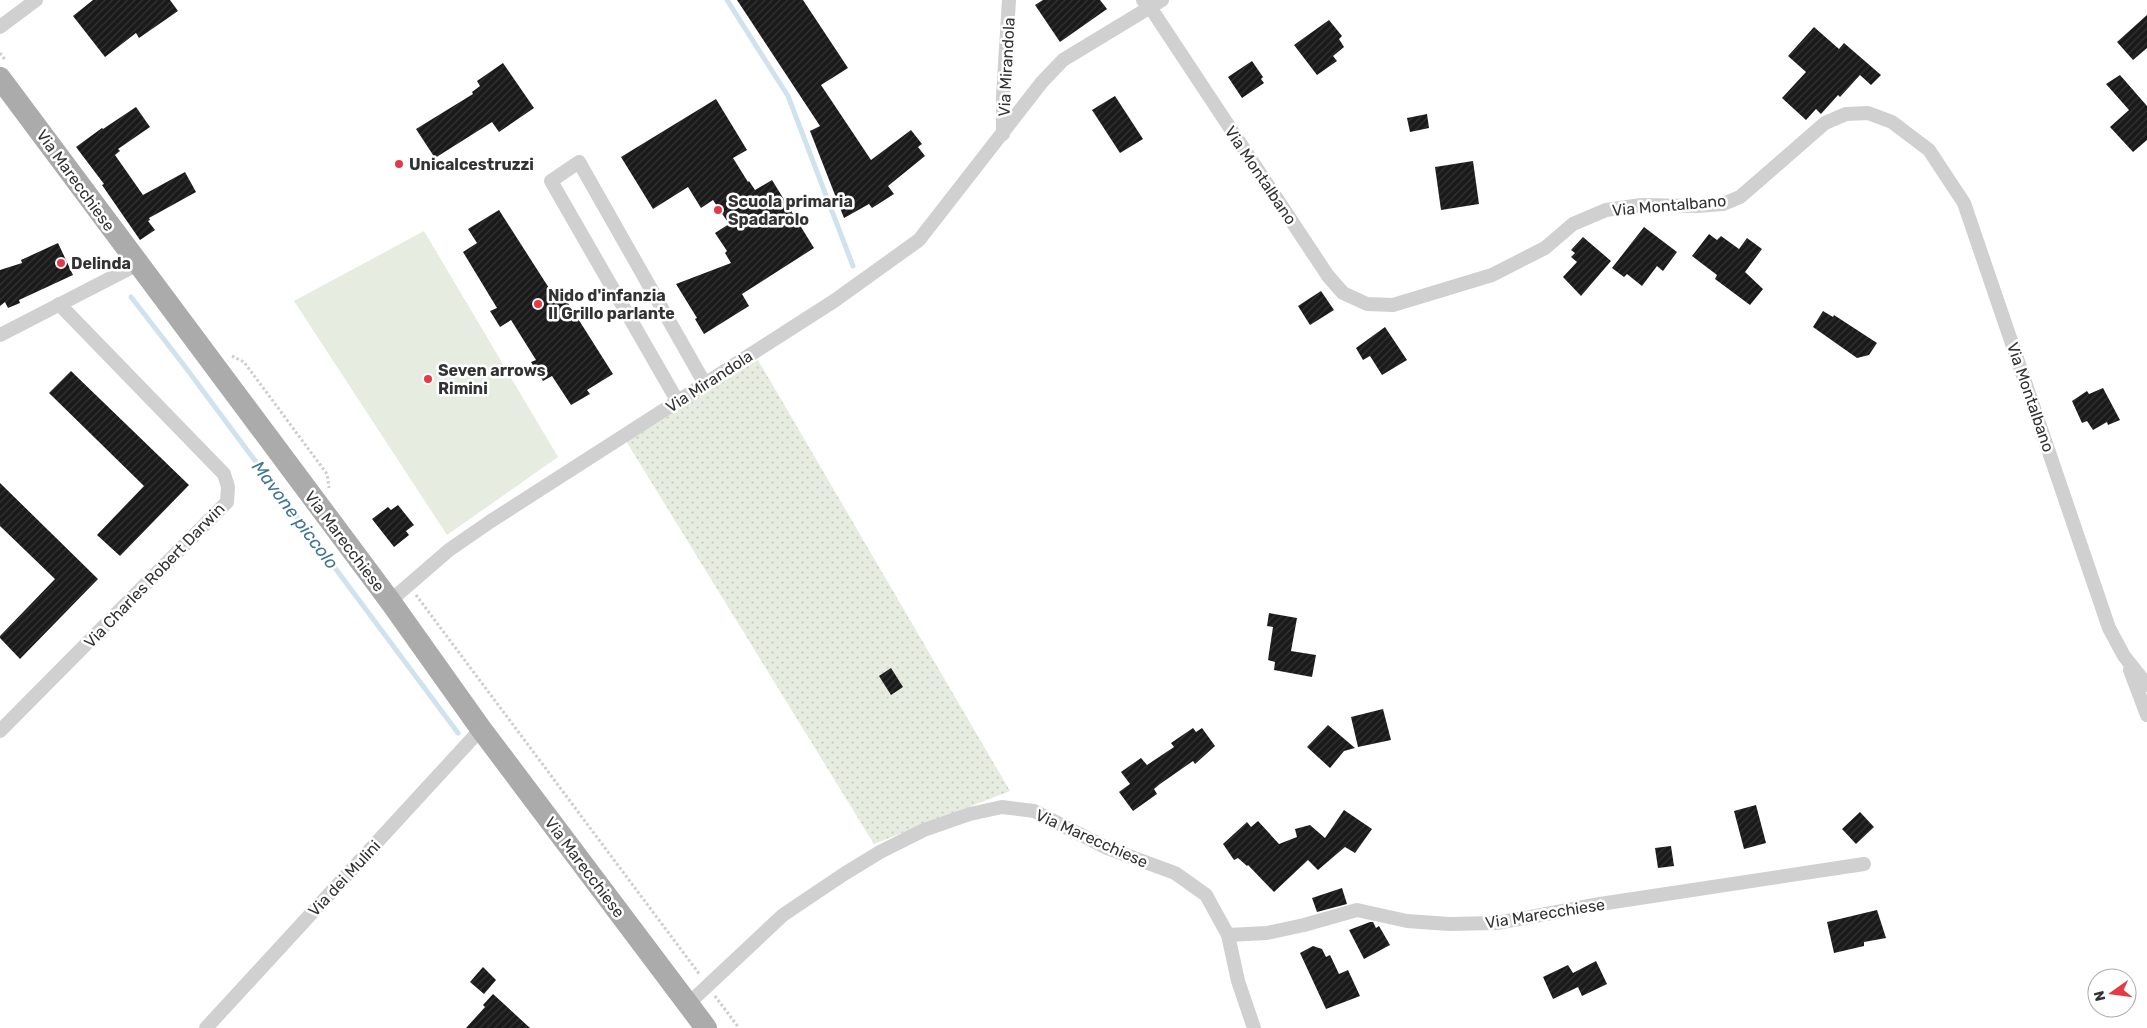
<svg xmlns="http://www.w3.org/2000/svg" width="2147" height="1028" font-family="Rubik,sans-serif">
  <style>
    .grass { fill: url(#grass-dots) }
    .garden { fill: #e6ecdf }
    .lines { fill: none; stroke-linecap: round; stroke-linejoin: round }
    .stream { stroke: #cfe2ee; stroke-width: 5 }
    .building { fill: url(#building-hatch) }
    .path { stroke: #cdcdcd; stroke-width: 3; stroke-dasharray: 2.5 2.5; stroke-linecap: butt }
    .minor { stroke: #d0d0d0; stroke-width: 14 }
    .primary { stroke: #ababab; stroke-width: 22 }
    .poi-dot { fill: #e63946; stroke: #fff; stroke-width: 2 }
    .labels { text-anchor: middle; stroke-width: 5; stroke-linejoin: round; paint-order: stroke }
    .street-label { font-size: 16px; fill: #333; stroke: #fff }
    .poi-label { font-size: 16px; font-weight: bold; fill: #333; stroke: #fff; text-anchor: start }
    .water-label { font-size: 18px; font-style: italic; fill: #3f7597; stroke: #fff }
  </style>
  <defs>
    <pattern id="grass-dots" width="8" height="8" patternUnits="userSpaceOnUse" patternTransform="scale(1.25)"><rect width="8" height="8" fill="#e6ecdf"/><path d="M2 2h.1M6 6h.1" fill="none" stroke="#c6cbc0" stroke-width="1.8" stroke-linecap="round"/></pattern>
    <pattern id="building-hatch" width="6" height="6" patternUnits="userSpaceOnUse" patternTransform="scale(1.25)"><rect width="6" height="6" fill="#1a1a1a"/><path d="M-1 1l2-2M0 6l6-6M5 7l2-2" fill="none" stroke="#333"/></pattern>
  </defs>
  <rect width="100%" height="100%" fill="#fff"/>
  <polygon class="grass" points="758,360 1010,791 874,844 626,441"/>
  <polygon class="garden" points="424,231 558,457 447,535 294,301"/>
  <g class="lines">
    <g class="stream">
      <polyline points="727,0 788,96 853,266"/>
      <polyline points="131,297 183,364 458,733"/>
    </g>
  </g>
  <g class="building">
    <polygon points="93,0 170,0 178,11 139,38 136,33 105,57 73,16"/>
    <polygon points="737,0 803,0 848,68 821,85 871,160 911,130 922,144 918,147 925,156 888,186 894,194 872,208 869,204 844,218 810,131 820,126"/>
    <polygon points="1043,0 1100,0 1107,9 1060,42 1035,5"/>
    <polygon points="2147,15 2147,48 2133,60 2117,42"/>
    <polygon points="1329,20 1342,36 1339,39 1344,47 1333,56 1337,61 1317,75 1294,45"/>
    <polygon points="1814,27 1839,49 1844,43 1881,75 1871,85 1860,75 1840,97 1838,95 1821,114 1816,109 1806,120 1782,98 1806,72 1788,56"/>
    <polygon points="1252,61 1263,77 1261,79 1264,83 1242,98 1228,77"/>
    <polygon points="503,63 534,108 499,132 492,122 435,158 416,129 473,94 472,92 480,86 477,81"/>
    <polygon points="2120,75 2147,106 2147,140 2133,152 2110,127 2129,110 2106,84"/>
    <polygon points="1115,96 1143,139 1120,153 1092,110"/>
    <polygon points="716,99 747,150 733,158 748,182 749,181 755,190 772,180 814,248 742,294 749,306 704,334 695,319 697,318 676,284 731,263 725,253 727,251 715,233 729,224 713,200 701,208 688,187 653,209 621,157"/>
    <polygon points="136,107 150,127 118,149 120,151 115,155 143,195 185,172 196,192 149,218 150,220 148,221 155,230 140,240 102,185 104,184 76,147 102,128 103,129"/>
    <polygon points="1427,114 1429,128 1410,132 1407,118"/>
    <polygon points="1473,161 1479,204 1441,210 1435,167"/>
    <polygon points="499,210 556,299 563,295 613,374 587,390 590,394 571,405 552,376 543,381 531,362 536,360 511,320 500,327 490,311 497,308 463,252 477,243 468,229"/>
    <polygon points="1644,227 1677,252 1663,271 1657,266 1642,286 1627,274 1624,277 1612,268"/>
    <polygon points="1709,234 1717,240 1721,236 1739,249 1747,238 1762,249 1745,272 1763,289 1750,305 1715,279 1717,275 1692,256"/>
    <polygon points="1583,237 1611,261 1581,296 1563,277 1577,262 1571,257 1575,253 1571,250"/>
    <polygon points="58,243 73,275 19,300 20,303 8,308 5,302 0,306 0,270 22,263 21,260"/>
    <polygon points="1321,291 1334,310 1310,325 1298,306"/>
    <polygon points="1823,311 1833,317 1834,315 1877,343 1869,355 1857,358 1813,327"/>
    <polygon points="1385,327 1407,360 1382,375 1370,356 1363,360 1356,348"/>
    <polygon points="71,371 189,485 120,556 97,535 144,486 49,393"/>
    <polygon points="2103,388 2120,420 2108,425 2107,422 2093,430 2087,421 2082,423 2072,401 2087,391 2089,394"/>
    <polygon points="0,483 98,579 20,659 0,638 0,636 55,579 0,526"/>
    <polygon points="398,505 414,525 406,531 409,535 394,547 372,519 388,507 391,510"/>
    <polygon points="1269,613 1297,618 1291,651 1316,655 1312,677 1274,670 1275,662 1268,660 1273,627 1267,626"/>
    <polygon points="891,668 903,687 891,695 879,676"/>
    <polygon points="1383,709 1391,740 1358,747 1351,717"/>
    <polygon points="1328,725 1355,748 1344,751 1330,768 1307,747"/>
    <polygon points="1193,728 1196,732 1202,728 1215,746 1195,764 1193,761 1160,784 1154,789 1157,794 1133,811 1119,792 1130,784 1121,772 1141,758 1147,765 1174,747 1171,743"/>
    <polygon points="1756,805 1766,843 1744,849 1734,811"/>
    <polygon points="1344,810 1372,829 1355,853 1345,847 1318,870 1308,860 1274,892 1248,865 1247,866 1238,858 1234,860 1223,844 1247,822 1251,827 1258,821 1279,844 1297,837 1295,829 1310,825 1325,838"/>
    <polygon points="1860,812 1874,827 1856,844 1842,829"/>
    <polygon points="1671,846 1674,866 1658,868 1655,848"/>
    <polygon points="1342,888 1347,904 1317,912 1312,898"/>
    <polygon points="1877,910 1886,938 1864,942 1864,946 1834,953 1827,922"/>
    <polygon points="1370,922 1373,922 1376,928 1379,926 1390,945 1364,959 1349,930"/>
    <polygon points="1313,946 1322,949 1326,957 1330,955 1339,974 1348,970 1360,996 1326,1009 1300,953"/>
    <polygon points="1596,961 1607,984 1582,996 1578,987 1553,999 1543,977 1568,965 1573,973"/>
    <polygon points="483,967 496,980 484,994 470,982"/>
    <polygon points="493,994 530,1028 466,1028 485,1007 483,1005"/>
  </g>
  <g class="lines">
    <g class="path">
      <polyline points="0,53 6,61"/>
      <polyline points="232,356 244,362 327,474 329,488"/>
      <polyline points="416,595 700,975"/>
      <polyline points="715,996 739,1028"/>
    </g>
    <g class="minor">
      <polyline points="1143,0 1150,7 1328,276 1343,293 1367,304 1393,305 1492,275 1545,248 1573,224 1606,210 1641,205 1697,206 1723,204 1740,197 1825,123 1846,114 1868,113 1892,122 1929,150 1964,203 2109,628 2124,656 2147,685"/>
      <polyline points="0,27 36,0"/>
      <polyline points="1003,134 1003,96 1009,0"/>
      <polyline points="0,335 138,264"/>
      <polyline points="678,402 551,181 579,162 705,384"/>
      <polyline points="390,601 449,550 491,521 834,301 919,240 1042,82 1063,60 1162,0"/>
      <polyline points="2130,670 2147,715"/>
      <polyline points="0,731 227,502 228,487 224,474 59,304"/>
      <polyline points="1228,935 1267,933 1304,925 1357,910 1407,921 1449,924 1497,923 1600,904 1864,864"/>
      <polyline points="687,1005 783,915 844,874 880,852 924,830 970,814 1002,807 1034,811 1107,848 1175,873 1206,895 1228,935 1238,981 1254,1028"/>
      <polyline points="206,1028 481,729"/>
    </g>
    <polyline class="primary" points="0,78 390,601 481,729 706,1028"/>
  </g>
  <g class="poi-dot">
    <circle cx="399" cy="164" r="5"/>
    <circle cx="718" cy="210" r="5"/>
    <circle cx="61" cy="263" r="5"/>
    <circle cx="538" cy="304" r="5"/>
    <circle cx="428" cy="379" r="5"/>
  </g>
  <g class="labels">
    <g class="street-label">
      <text transform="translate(1006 67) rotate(-87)" y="6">Via Mirandola</text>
      <text transform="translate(1261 175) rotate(56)" y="6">Via Montalbano</text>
      <text transform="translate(76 180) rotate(54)" y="6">Via Marecchiese</text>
      <text transform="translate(1669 205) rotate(-5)" y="6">Via Montalbano</text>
      <text transform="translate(709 381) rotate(-33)" y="6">Via Mirandola</text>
      <text transform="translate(2031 397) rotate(71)" y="6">Via Montalbano</text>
      <text transform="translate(345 541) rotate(53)" y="6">Via Marecchiese</text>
      <text transform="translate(154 575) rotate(-46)" y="6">Via Charles Robert Darwin</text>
      <text transform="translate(1092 838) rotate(24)" y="6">Via Marecchiese</text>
      <text transform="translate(585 867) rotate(53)" y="6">Via Marecchiese</text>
      <text transform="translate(344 878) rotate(-47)" y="6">Via dei Mulini</text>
      <text transform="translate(1545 913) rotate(-9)" y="6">Via Marecchiese</text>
    </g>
    <g class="poi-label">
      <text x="409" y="170">Unicalcestruzzi</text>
      <text x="728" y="207">Scuola primaria<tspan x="728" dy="18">Spadarolo</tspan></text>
      <text x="71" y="269">Delinda</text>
      <text x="548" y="301">Nido d'infanzia<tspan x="548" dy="18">Il Grillo parlante</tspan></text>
      <text x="438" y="376">Seven arrows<tspan x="438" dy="18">Rimini</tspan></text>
    </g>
    <g class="water-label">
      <text transform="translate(295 515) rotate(53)" y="6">Mavone piccolo</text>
    </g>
  </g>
  <g transform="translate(2112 993) rotate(256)"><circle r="24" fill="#ffffff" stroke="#adadad"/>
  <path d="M0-4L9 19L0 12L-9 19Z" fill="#e63946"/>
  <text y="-8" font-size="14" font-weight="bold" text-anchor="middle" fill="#333333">N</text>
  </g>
</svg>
